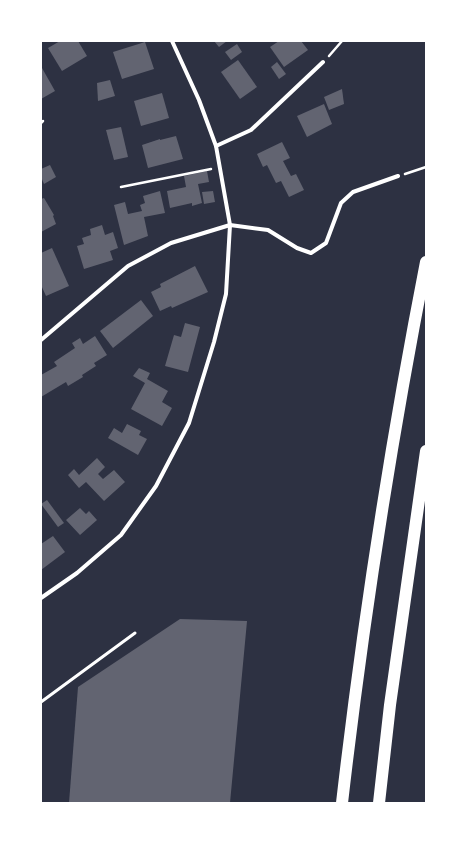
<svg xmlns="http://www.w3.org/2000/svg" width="467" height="844" font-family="'Playfair Display',serif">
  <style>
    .building { fill: #626471 }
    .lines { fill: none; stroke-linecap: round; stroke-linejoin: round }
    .path { stroke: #fff; stroke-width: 2.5 }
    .service { stroke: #fff; stroke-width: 3 }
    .minor { stroke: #fff; stroke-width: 4 }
    .motorway { stroke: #fff; stroke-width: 12 }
  </style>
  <rect width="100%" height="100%" fill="#2d3142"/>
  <g class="building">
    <polygon points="60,41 78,41 87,56 62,71 48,48"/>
    <polygon points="214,41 227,41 219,47"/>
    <polygon points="279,41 301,41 308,50 284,67 270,47"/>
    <polygon points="145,42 154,69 122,79 113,52"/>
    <polygon points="237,44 242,52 231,60 225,52"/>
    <polygon points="238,60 257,87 240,99 221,72"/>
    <polygon points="277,62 286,74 279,79 271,67"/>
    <polygon points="42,68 55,91 41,99 41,69"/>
    <polygon points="110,80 115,96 98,101 97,83"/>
    <polygon points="342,89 344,104 329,110 324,97"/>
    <polygon points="162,93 169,118 141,126 134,101"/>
    <polygon points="324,104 332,124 307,137 297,116"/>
    <polygon points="121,127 128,157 114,160 106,130"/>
    <polygon points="176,136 183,159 148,168 142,145 160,139 160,140"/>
    <polygon points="282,142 290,158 283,161 291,176 296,174 304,190 289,197 281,181 276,183 267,165 263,167 257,154"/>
    <polygon points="50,165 56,177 44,184 41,177 41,169"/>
    <polygon points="207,171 209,182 198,184 202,203 192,206 192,203 170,208 167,191 186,187 184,176"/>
    <polygon points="160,191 165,213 144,217 148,236 124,245 114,205 125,202 128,214 142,211 140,205 145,203 143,196"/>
    <polygon points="213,191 215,202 204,204 202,192"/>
    <polygon points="44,198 54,215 53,216 56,224 41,232 41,199"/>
    <polygon points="102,225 105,235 113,232 118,248 110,251 113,260 84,269 77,246 84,244 82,238 91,235 90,229"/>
    <polygon points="52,248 69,286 46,296 41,285 41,253"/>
    <polygon points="195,266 208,292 172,308 171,306 160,311 151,292 161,287 160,284"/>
    <polygon points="141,300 153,316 113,348 100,331"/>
    <polygon points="185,323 200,327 188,372 165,366 174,335 181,337"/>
    <polygon points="95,336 107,355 94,363 96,366 82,375 83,377 68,386 66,382 41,397 41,375 57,366 54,362 75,348 72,343 80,338 83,344"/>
    <polygon points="139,368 150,373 147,379 168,391 162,402 172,408 162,426 131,409 145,383 133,376"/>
    <polygon points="127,424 141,431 139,435 147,439 138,455 108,438 114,428 122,433"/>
    <polygon points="97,458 105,467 98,474 103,479 114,470 125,482 104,501 86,482 79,488 68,475 74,469 79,475"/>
    <polygon points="47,500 64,523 58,527 41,504"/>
    <polygon points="80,508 86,514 89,511 97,520 80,535 66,520"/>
    <polygon points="53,536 65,552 41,570 41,544"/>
    <polygon points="180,619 247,621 230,803 69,803 78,687"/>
  </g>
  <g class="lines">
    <g class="path">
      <polyline points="329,56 342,41"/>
      <polyline points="41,123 43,121"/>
      <polyline points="405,174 426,167"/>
      <polyline points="121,187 211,169"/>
    </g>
    <polyline class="service" points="41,702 135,633"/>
    <g class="minor">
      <polyline points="216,146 251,130 323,62"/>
      <polyline points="41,340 128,266 171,243 230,225 268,230 297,248 311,253 326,243 341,203 353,192 398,176"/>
      <polyline points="41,598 77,573 121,535 156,486 189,423 214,342 226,294 230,225 216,146 199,100 172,41"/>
    </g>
    <g class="motorway">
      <path d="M342,803C363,621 391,441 426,262"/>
      <polyline points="379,803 390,705 426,451"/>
    </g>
  </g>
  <rect width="467" height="844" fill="none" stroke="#ffffff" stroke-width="84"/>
</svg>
